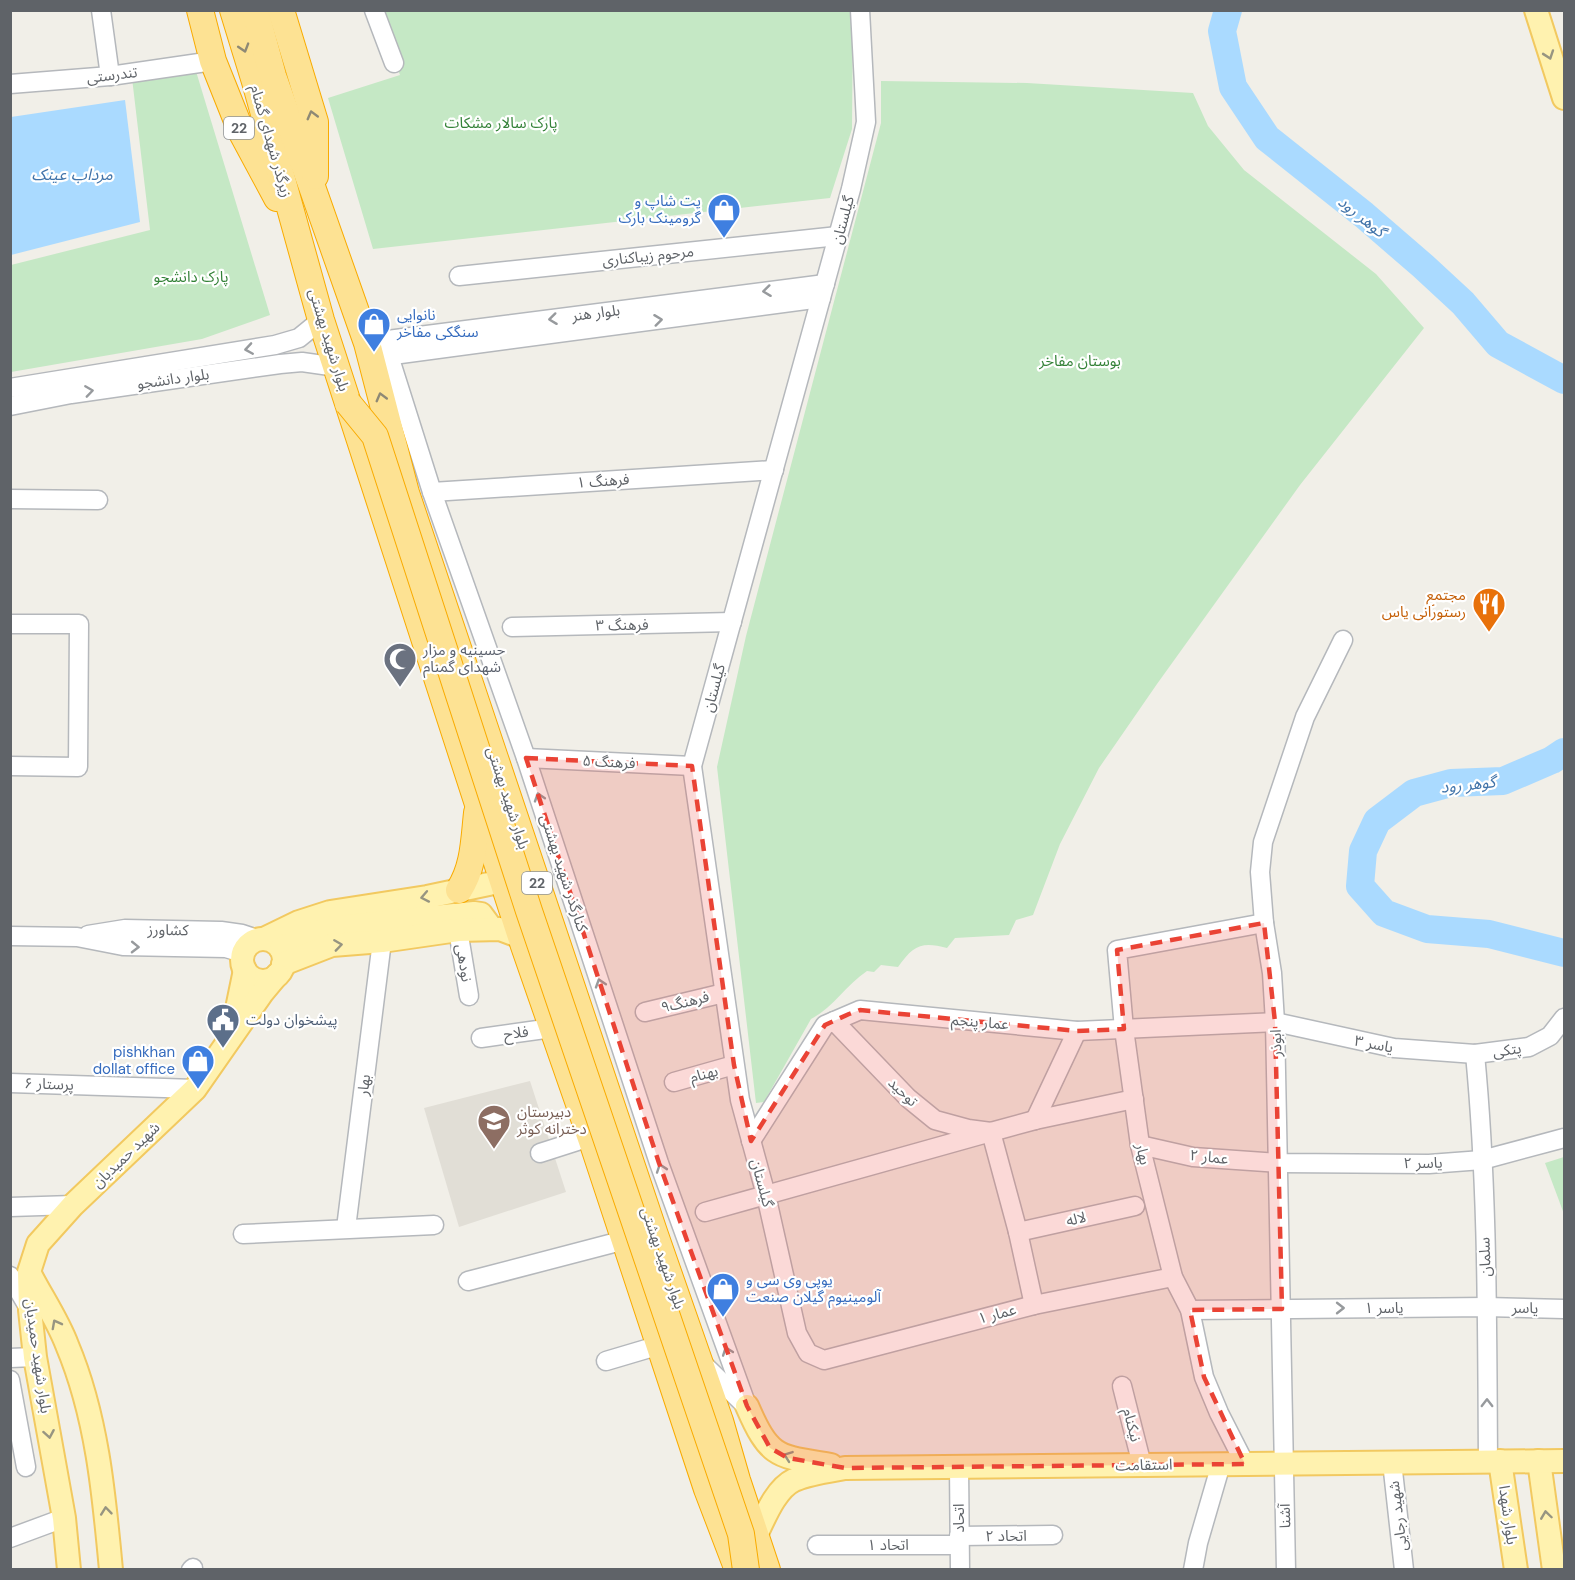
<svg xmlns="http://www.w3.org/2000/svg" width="1575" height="1580" font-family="'DM Sans','Noto Sans Arabic',sans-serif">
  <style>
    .education { fill: #e1ded6 }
    .green { fill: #c5e8c5 }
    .water { fill: #aadaff }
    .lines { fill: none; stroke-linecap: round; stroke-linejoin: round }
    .river { stroke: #aadaff; stroke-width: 28 }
    .minor-casing { stroke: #b5b8bc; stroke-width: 21 }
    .major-casing { stroke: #f2c960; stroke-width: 26 }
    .highway-casing { stroke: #f9ab00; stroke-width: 28 }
    .minor { stroke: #fff; stroke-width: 18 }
    .major { stroke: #fff2af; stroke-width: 22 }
    .highway { stroke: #fde293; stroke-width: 26 }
    .highway-bridge-casing { stroke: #f9ab00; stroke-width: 28; stroke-linecap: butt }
    .highway-bridge { stroke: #fde293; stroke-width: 26 }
    .oneway { stroke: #8e8975 }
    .oneway2 { stroke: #979581 }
    .oneway3 { stroke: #979a9d }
    .marked { fill: #ea4335; fill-opacity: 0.2; stroke: #ea4335; stroke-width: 4.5; stroke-dasharray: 12 8; stroke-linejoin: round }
    .labels { text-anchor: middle; stroke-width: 4.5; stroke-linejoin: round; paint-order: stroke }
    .shield { fill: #fff; stroke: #8f9295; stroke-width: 1.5 }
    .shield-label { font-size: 14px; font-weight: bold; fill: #5f6368 }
    .street-label { font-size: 15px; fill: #5f6368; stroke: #fff }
    .park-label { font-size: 15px; fill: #348238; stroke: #fff }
    .shop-label { font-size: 15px; fill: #366cbe; stroke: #fff; text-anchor: end }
    .food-label { font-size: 15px; fill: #c56008; stroke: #fff; text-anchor: end }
    .worship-label { font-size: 15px; fill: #5b616d; stroke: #fff; text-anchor: start }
    .service-label { font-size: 15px; fill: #4e5e75; stroke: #fff; text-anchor: start }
    .education-label { font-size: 15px; fill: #785e54; stroke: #fff; text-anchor: start }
    .water-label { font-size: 16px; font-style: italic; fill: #4174aa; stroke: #fff }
  </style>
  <rect width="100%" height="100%" fill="#f1efe8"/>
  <polygon class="education" points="530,1081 566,1192 459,1227 424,1108"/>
  <g class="green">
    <polygon points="375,11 853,11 852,129 830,198 373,249 328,98 400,75"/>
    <polygon points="195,68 270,315 202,339 11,372 11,265 150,230 132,78"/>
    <path d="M881,81L1027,83L1193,93L1208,126L1244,170L1376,274L1424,328L1300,485L1157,684L1099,768L1060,844L1033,915L1016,920L1009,935L955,938L947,948C921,941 913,946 898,967L881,965L874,972L867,971C846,985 833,1008 811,1019L764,1102L756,1103L717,767L746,636L881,123Z"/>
    <polygon points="1564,1157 1564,1214 1545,1163"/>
  </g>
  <polygon class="water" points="125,100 140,222 11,255 11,117"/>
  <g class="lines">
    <g class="river">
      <polyline points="1228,10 1222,31 1233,87 1267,138 1364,215 1423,266 1463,303 1498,344 1564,380"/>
      <polyline points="1564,752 1552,760 1503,781 1451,783 1414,793 1377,821 1363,851 1360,886 1384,913 1427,929 1489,934 1564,953"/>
    </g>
    <g class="minor-casing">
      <g id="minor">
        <polyline points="101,10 110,76"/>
        <polyline points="374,10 394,63"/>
        <polyline points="860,10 866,122 851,189 692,766 740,1100 766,1195 797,1333 808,1353 824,1360 1034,1305 1173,1277"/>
        <polyline points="10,84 110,76 213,61"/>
        <polyline points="459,276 838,236"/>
        <polyline points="384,340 432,492 526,758 659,1163 747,1406"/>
        <polyline points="372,342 825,284"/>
        <polyline points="378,357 821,298"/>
        <polyline points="10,388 275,345 299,338 321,320"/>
        <polyline points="10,406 71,394 280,364 302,362 337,367"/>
        <polyline points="432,492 774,470"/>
        <polyline points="10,499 98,500"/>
        <polyline points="10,624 79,624 78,767 10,766"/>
        <polyline points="512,627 732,622"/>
        <polyline points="526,758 692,766"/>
        <polyline points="458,930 469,996"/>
        <polyline points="88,935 125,929 221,931 242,934 257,939"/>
        <polyline points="10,936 77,937 123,946 226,948 243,953"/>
        <polyline points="645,1012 724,993"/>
        <polyline points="834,1021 908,1098 935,1120 968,1129 991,1132 1035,1120 1134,1099"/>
        <polyline points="481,1038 552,1028"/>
        <path d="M1475,1054C1488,1189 1487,1326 1488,1461"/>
        <polyline points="674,1082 734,1065"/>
        <polyline points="10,1083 195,1089"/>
        <polyline points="1035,1120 1077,1031"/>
        <polyline points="751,1141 825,1025 860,1010 1077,1031 1275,1022 1394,1048 1475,1054 1529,1047 1550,1036 1564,1018"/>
        <polyline points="1140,1145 1193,1157 1279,1163 1429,1164 1482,1160 1564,1138"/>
        <polyline points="540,1153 590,1137"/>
        <polyline points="10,1207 73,1205"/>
        <polyline points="705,1212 991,1132 1018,1232 1034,1305"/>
        <polyline points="346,1228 382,941"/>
        <polyline points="1018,1232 1135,1206"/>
        <polyline points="243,1234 434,1225"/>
        <polyline points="10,1276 30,1310"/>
        <polyline points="468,1281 625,1240"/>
        <polyline points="1190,1310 1486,1307 1564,1309"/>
        <polyline points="10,1358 35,1357"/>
        <polyline points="606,1361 660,1345"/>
        <polyline points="703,1364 743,1403"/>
        <polyline points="10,1380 26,1467"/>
        <polyline points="1122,1386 1142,1465"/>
        <polyline points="1392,1462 1404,1570"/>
        <polyline points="1245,1464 1219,1413 1204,1377 1190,1310 1173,1277 1140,1145 1124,1029 1117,950 1264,923"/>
        <polyline points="959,1466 960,1570"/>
        <polyline points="959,1536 1053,1535"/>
        <polyline points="10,1538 64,1518"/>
        <polyline points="817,1545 959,1545"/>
        <polyline points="191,1570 193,1568"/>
        <polyline points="1193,1570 1198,1543 1221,1464"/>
        <polyline points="1286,1570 1275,1022 1272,973 1264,923 1260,872 1263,842 1305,717 1343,640"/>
      </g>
    </g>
    <g class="major-casing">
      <g id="major">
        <polyline points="1536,10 1564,98"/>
        <polyline points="264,939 299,922 330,912 427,897 503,881"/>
        <circle cx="263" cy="960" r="21"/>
        <polyline points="281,949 309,935 328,928 474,913 481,914 492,929"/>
        <polyline points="283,964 332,945 382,941 458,930 500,929 521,937"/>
        <polyline points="232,1033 245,970"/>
        <path d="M31,1276C43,1299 58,1321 67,1345C97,1416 104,1494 111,1570"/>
        <path d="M747,1406C770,1459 777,1456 831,1465"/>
        <polyline points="1500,1461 1516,1570"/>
        <polyline points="1539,1461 1554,1570"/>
        <path d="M755,1537C764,1519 775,1489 794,1480C810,1473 828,1471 845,1468L1564,1461"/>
        <polyline points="69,1570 64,1518 35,1357 30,1310 29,1272 38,1244 73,1205 195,1089 262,993 277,975"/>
      </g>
    </g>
    <g class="highway-casing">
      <g id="highway">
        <polyline points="200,10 213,61 241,131 277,198"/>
        <polyline points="233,10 256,85 321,320 524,946 594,1147 707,1489 738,1570"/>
        <polyline points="255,10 273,76 367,343 406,493 655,1235 720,1421 737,1480 767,1570"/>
        <polyline points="281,10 315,122 315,176"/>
        <path d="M459,890C474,867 474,840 477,813"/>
      </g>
    </g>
    <use href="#minor" class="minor"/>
    <use href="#major" class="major"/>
    <use href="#highway" class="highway"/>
    <g class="highway-bridge-casing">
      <polyline id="highway-bridge" points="348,403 375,436 529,911 741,1534 746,1570"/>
    </g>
    <use href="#highway-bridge" class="highway-bridge"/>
  </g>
  <defs><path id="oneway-chevron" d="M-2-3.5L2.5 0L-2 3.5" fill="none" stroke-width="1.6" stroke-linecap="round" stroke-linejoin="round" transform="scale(1.5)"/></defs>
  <g class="oneway">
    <use href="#oneway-chevron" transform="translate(244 48) rotate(73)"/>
    <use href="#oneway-chevron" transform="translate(312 115) rotate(-105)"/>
    <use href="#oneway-chevron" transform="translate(381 397) rotate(-105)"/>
  </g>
  <g class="oneway2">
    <use href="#oneway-chevron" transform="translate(1549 55) rotate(71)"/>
    <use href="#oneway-chevron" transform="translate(425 897) rotate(169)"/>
    <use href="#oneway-chevron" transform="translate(338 945) rotate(-8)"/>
    <use href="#oneway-chevron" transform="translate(56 1324) rotate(-118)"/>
    <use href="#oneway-chevron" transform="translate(49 1434) rotate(80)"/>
    <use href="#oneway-chevron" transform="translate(788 1456) rotate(-160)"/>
    <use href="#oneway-chevron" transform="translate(106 1511) rotate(-96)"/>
    <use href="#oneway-chevron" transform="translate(1546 1515) rotate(-98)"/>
  </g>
  <g class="oneway3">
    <use href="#oneway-chevron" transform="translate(767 291) rotate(173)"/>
    <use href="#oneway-chevron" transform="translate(553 319) rotate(173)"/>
    <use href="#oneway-chevron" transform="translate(658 320) rotate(-7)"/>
    <use href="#oneway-chevron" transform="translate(249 349) rotate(171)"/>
    <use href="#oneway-chevron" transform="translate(89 391) rotate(-8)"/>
    <use href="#oneway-chevron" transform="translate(539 797) rotate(-108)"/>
    <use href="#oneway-chevron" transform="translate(135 947) rotate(1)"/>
    <use href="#oneway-chevron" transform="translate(600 983) rotate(-108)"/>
    <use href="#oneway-chevron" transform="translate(661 1168) rotate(-109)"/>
    <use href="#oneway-chevron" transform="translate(1340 1308)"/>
    <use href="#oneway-chevron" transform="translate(727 1351) rotate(-110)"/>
    <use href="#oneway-chevron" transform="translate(1487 1403) rotate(-90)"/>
  </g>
  <path class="marked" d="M526,758L692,766L734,1065L751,1141L825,1025L849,1014L860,1010L1077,1031L1124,1029L1117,950L1264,923L1275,1022L1282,1309L1190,1310L1204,1377L1245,1464L845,1468L788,1458L770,1448L747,1406L659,1163Z"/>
  <defs>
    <g id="shop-pin" transform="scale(1.725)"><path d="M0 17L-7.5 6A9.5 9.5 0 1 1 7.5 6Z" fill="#3f7fe0" stroke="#fff"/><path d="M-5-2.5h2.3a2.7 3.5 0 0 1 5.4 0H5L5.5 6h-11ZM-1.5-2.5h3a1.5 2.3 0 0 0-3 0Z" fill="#fff"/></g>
    <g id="restaurant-pin" transform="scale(1.725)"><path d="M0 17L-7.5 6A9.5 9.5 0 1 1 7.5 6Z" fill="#e8710a" stroke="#fff"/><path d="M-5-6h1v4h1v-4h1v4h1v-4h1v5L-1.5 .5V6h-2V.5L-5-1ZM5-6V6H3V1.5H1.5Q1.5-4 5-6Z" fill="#fff"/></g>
    <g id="mosque-pin" transform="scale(1.725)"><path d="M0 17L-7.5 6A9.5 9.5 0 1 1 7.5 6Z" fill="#6b7280" stroke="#fff"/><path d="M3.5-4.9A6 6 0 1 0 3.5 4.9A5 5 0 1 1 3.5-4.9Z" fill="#fff"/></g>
    <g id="civic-pin" transform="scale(1.725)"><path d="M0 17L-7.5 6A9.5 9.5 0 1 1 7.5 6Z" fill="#5c6f8a" stroke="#fff"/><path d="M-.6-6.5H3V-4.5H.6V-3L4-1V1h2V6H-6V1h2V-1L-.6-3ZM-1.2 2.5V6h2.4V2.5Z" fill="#fff"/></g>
    <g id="school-pin" transform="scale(1.725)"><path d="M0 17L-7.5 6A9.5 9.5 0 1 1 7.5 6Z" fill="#8d6e63" stroke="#fff"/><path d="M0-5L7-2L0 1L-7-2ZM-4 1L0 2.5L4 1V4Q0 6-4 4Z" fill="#fff"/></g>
  </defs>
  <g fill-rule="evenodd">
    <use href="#shop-pin" x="724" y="210"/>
    <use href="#shop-pin" x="374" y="324"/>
    <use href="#restaurant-pin" x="1489" y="604"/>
    <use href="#mosque-pin" x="400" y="659"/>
    <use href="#civic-pin" x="223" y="1020"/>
    <use href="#shop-pin" x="198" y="1061"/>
    <use href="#school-pin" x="494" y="1121"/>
    <use href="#shop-pin" x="723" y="1289"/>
  </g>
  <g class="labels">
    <g class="shield">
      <rect x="224" y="117" width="30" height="22" rx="4.5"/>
      <rect x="522" y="872" width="30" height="22" rx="4.5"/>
    </g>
    <g class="shield-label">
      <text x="239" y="133">22</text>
      <text x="537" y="888">22</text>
    </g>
    <g class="street-label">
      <text transform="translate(112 75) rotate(-7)" y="5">تندرستی</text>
      <text transform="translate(271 141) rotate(74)" y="5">زیرگذر شهدای گمنام</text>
      <text transform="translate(843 220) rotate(-75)" y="5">گیلستان</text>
      <text transform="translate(648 256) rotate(-6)" y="5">مرحوم زیباکناری</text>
      <text transform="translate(596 313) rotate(-7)" y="5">بلوار هنر</text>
      <text transform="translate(329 340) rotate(73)" y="5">بلوار شهید بهشتی</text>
      <text transform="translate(173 379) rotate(-8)" y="5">بلوار دانشجو</text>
      <text transform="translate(603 481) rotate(-4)" y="5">فرهنگ ۱</text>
      <text transform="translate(622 625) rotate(-1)" y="5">فرهنگ ۳</text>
      <text transform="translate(714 688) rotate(-75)" y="5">گیلستان</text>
      <text transform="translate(609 762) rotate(3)" y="5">فرهنگ ۵</text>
      <text transform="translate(508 798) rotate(72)" y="5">بلوار شهید بهشتی</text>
      <text transform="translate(564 873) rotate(72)" y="5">کنارگذر شهید بهشتی</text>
      <text transform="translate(168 930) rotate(1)" y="5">کشاورز</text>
      <text transform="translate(464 963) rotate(81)" y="5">نودهی</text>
      <text transform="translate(685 1002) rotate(-14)" y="5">فرهنگ۹</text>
      <text transform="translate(980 1022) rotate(5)" y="5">عمار پنجم</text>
      <text transform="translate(516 1033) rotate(-8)" y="5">فلاح</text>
      <text transform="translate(1276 1043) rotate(-91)" y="5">ابوذر</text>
      <text transform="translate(1374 1044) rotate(11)" y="5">یاسر ۳</text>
      <text transform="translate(1507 1050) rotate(-8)" y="5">پتکی</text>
      <text transform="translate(704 1074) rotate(-15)" y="5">بهنام</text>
      <text transform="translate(49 1084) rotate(2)" y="5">پرستار ۶</text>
      <text transform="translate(364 1085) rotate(-83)" y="5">بهار</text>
      <text transform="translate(903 1092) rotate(44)" y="5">توحید</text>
      <text transform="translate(1143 1154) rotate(77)" y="5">بهار</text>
      <text transform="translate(126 1155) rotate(-44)" y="5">شهید حمیدیان</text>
      <text transform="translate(1209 1157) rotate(6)" y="5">عمار ۲</text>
      <text transform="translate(1423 1163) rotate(-1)" y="5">یاسر ۲</text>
      <text transform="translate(762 1183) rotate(75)" y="5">گیلستان</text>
      <text transform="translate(1076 1219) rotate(-13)" y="5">لاله</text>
      <text transform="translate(1485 1257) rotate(-92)" y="5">سلمان</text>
      <text transform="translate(663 1258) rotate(71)" y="5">بلوار شهید بهشتی</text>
      <text x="1384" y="1313">یاسر ۱</text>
      <text transform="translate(1525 1308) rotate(1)" y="5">یاسر</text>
      <text transform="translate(997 1314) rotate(-15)" y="5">عمار ۱</text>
      <text transform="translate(38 1356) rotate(82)" y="5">بلوار شهید حمیدیان</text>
      <text transform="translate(1132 1425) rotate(75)" y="5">نیکنام</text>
      <text transform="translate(1144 1465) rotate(-1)" y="5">استقامت</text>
      <text transform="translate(1508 1515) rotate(82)" y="5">بلوار شهدا</text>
      <text transform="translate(1285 1516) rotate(-91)" y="5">آشنا</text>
      <text transform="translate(1398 1516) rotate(-97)" y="5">شهید رجایی</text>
      <text transform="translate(959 1518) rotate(-90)" y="5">اتحاد</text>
      <text x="1006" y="1541">اتحاد ۲</text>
      <text x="888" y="1550">اتحاد ۱</text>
    </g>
    <g class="park-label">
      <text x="501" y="128">پارک سالار مشکات</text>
      <text x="191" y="282">پارک دانشجو</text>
      <text x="1080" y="366">بوستان مفاخر</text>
    </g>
    <g class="shop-label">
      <text x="701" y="206">پت شاپ و<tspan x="701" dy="17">گرومینک بارک</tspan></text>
      <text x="397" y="320" text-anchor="start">نانوایی<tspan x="397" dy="17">سنگکی مفاخر</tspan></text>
      <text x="175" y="1057">pishkhan<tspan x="175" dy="17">dollat office</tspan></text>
      <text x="746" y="1285" text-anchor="start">یوپی وی سی و<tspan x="746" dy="17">آلومینیوم گیلان صنعت</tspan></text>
    </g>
    <g class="food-label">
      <text x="1466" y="600">مجتمع<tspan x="1466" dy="17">رستورانی یاس</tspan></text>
    </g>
    <g class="worship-label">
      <text x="423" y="655">حسینیه و مزار<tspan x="423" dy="17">شهدای گمنام</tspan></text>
    </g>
    <g class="service-label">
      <text x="246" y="1025">پیشخوان دولت</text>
    </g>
    <g class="education-label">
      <text x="517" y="1117">دبیرستان<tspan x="517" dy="17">دخترانه کوثر</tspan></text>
    </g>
    <g class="water-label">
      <text x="72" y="180">مرداب عینک</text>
      <text transform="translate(1362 216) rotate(39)" y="6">گوهر رود</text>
      <text transform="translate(1468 784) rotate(-6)" y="6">گوهر رود</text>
    </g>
  </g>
  <rect width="1575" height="1580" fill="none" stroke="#5f6368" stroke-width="24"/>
</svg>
